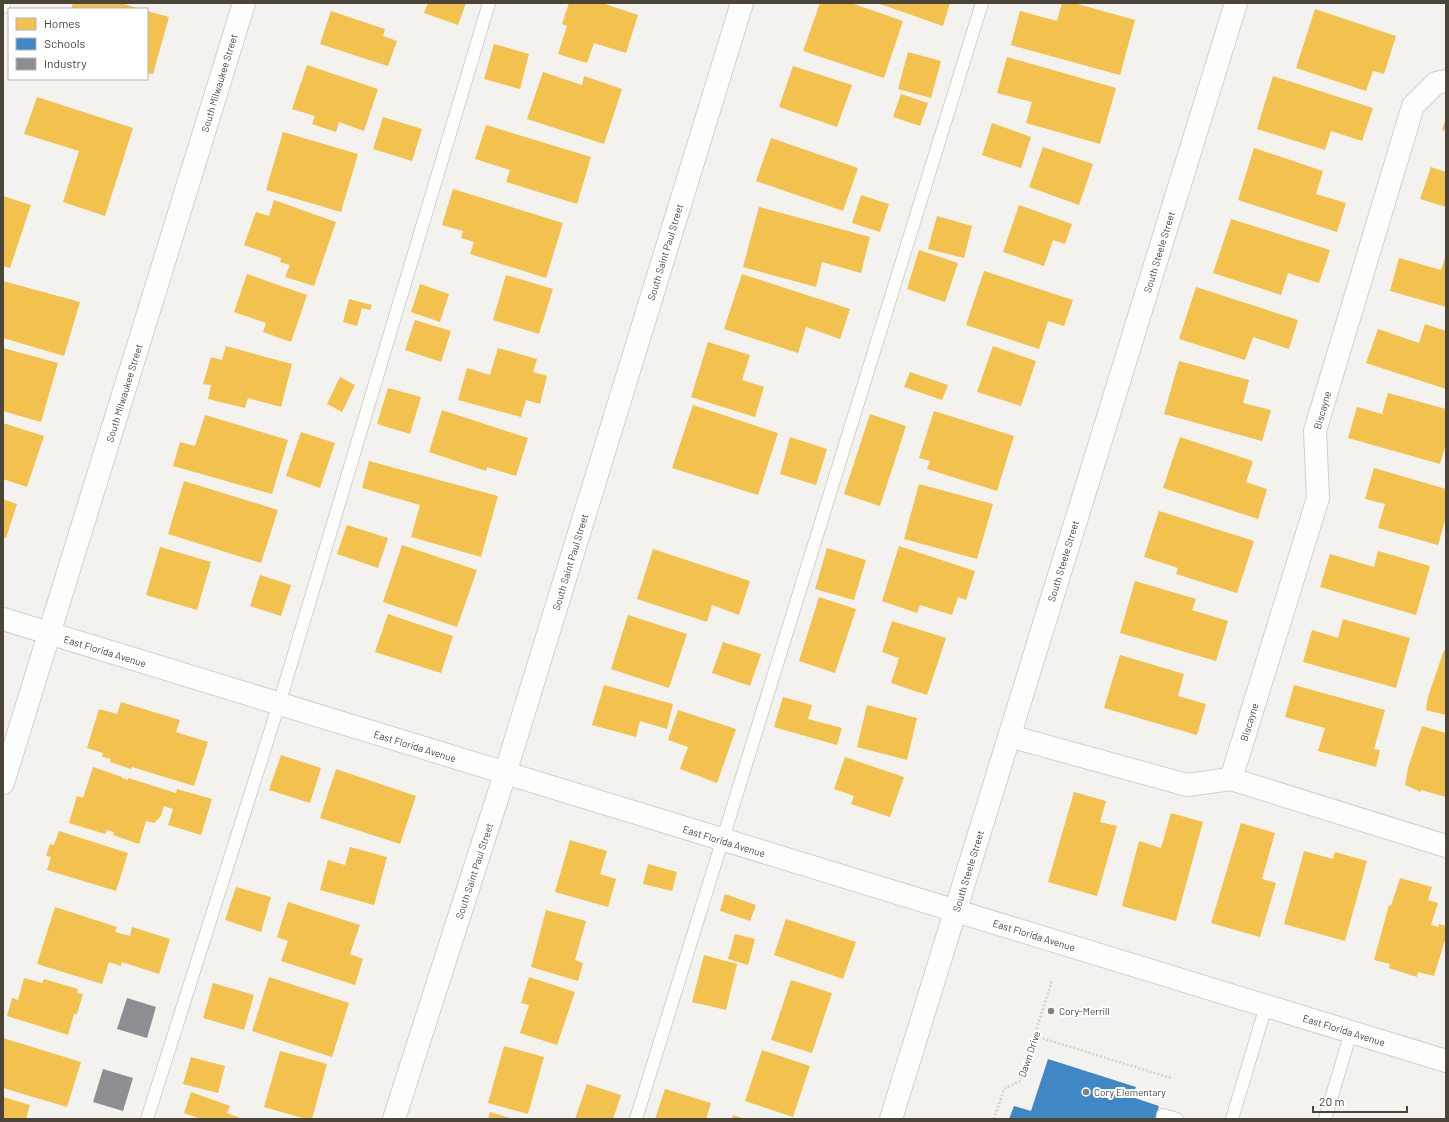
<svg xmlns="http://www.w3.org/2000/svg" width="1449" height="1122" font-family="Barlow,sans-serif">
  <style>
    .homes { fill: #f2c14e }
    .schools { fill: #3f88c5 }
    .industry { fill: #8d8d92 }
    .lines { fill: none; stroke-linecap: round; stroke-linejoin: round }
    .service-casing { stroke: #d2d0cb; stroke-width: 14 }
    .minor-casing { stroke: #d2d0cb; stroke-width: 24 }
    .tertiary-casing { stroke: #d2d0cb; stroke-width: 24 }
    .path { stroke: #d3d2cc; stroke-width: 2.5; stroke-dasharray: 2 2; stroke-linecap: butt }
    .service { stroke: #fdfdfc; stroke-width: 12 }
    .minor { stroke: #fdfdfc; stroke-width: 22 }
    .tertiary { stroke: #fdfdfc; stroke-width: 22 }
    .poi-dot { fill: #868178; stroke: #fff; stroke-width: 1.5 }
    .labels { text-anchor: middle; stroke-width: 4; stroke-linejoin: round; paint-order: stroke }
    .street-label { font-size: 10px; fill: #4b4439; stroke: #fff }
    .poi-label { font-size: 10px; fill: #4b4439; stroke: #fff; text-anchor: start }
  </style>
  <rect width="100%" height="100%" fill="#f4f2ee"/>
  <g class="homes">
    <polygon points="73,3 121,3 140,9 71,9"/>
    <polygon points="428,3 466,3 458,25 424,13"/>
    <polygon points="569,3 602,3 638,15 626,53 594,43 587,63 558,54 567,26 562,24"/>
    <polygon points="820,3 851,3 903,21 884,78 803,51"/>
    <polygon points="877,3 950,3 943,26"/>
    <polygon points="1062,3 1074,3 1135,20 1120,75 1011,45 1020,11 1057,21"/>
    <polygon points="1315,9 1396,36 1384,74 1373,71 1366,91 1296,68"/>
    <polygon points="147,11 169,17 153,74 147,73"/>
    <polygon points="331,11 385,29 383,36 397,41 388,66 320,44"/>
    <polygon points="494,44 529,54 520,89 484,79"/>
    <polygon points="908,52 941,61 931,98 898,89"/>
    <polygon points="1007,57 1116,88 1100,144 1026,123 1032,102 997,93"/>
    <polygon points="307,65 378,89 364,131 339,122 336,132 312,124 315,116 292,109"/>
    <polygon points="793,66 852,85 837,127 779,107"/>
    <polygon points="543,72 582,85 584,76 622,89 604,144 527,119"/>
    <polygon points="1273,76 1373,108 1362,141 1331,131 1325,150 1257,129"/>
    <polygon points="901,94 928,103 920,126 893,117"/>
    <polygon points="37,97 133,128 105,216 63,202 79,151 24,134"/>
    <polygon points="383,117 422,129 412,161 373,149"/>
    <polygon points="1446,118 1446,131 1442,130"/>
    <polygon points="992,123 1031,137 1021,168 982,155"/>
    <polygon points="486,125 591,157 577,204 506,182 510,170 475,159"/>
    <polygon points="283,132 358,154 341,212 266,190"/>
    <polygon points="771,138 858,168 843,211 756,181"/>
    <polygon points="1043,147 1093,164 1079,205 1029,187"/>
    <polygon points="1254,148 1323,171 1316,194 1346,203 1337,232 1238,200"/>
    <polygon points="1431,167 1446,172 1446,207 1420,199"/>
    <polygon points="453,189 563,223 546,278 470,254 474,242 461,238 463,231 442,225"/>
    <polygon points="861,195 889,204 880,232 852,223"/>
    <polygon points="3,196 31,205 10,268 3,266"/>
    <polygon points="274,200 336,222 314,286 285,277 290,265 280,262 281,258 244,245 256,212 269,216"/>
    <polygon points="1019,205 1072,224 1065,244 1053,240 1044,266 1003,252"/>
    <polygon points="759,207 870,237 861,273 822,262 816,287 743,267"/>
    <polygon points="937,216 972,226 964,258 928,249"/>
    <polygon points="1231,219 1330,250 1319,283 1288,273 1281,295 1213,273"/>
    <polygon points="919,250 958,263 945,302 907,289"/>
    <polygon points="1446,255 1446,307 1390,291 1399,258 1441,270"/>
    <polygon points="984,271 1073,300 1064,326 1048,321 1039,349 966,325"/>
    <polygon points="247,274 307,295 291,342 263,332 266,323 234,312"/>
    <polygon points="742,274 850,309 840,339 806,327 798,353 724,329"/>
    <polygon points="506,275 553,289 539,334 493,320"/>
    <polygon points="3,281 80,302 64,356 3,338"/>
    <polygon points="420,284 449,294 440,322 411,312"/>
    <polygon points="1196,287 1298,320 1289,349 1253,337 1245,360 1179,339"/>
    <polygon points="349,299 372,305 370,310 362,308 357,326 343,322"/>
    <polygon points="415,320 451,331 441,362 405,350"/>
    <polygon points="1425,324 1446,331 1446,389 1366,363 1378,329 1419,343"/>
    <polygon points="708,342 750,355 742,380 764,387 755,417 691,397"/>
    <polygon points="226,346 292,364 281,407 248,398 245,408 208,399 211,385 203,384 211,357 222,360"/>
    <polygon points="993,346 1036,361 1021,406 977,392"/>
    <polygon points="3,348 58,363 41,422 3,411"/>
    <polygon points="498,348 537,359 533,372 547,376 540,404 526,400 521,417 458,400 467,368 490,375"/>
    <polygon points="1179,361 1249,380 1243,403 1271,410 1262,441 1164,414"/>
    <polygon points="910,372 948,385 942,400 904,387"/>
    <polygon points="340,377 355,385 342,412 327,404"/>
    <polygon points="388,388 421,397 410,434 377,424"/>
    <polygon points="1388,393 1446,409 1446,444 1440,464 1348,438 1357,407 1382,414"/>
    <polygon points="693,405 778,433 758,495 672,468"/>
    <polygon points="442,410 528,438 516,476 487,467 486,471 429,452"/>
    <polygon points="934,411 1014,436 997,491 927,469 930,461 919,458"/>
    <polygon points="870,414 906,426 880,506 844,494"/>
    <polygon points="205,415 288,440 272,494 173,466 180,442 195,446"/>
    <polygon points="3,423 44,436 27,487 3,479"/>
    <polygon points="301,432 335,443 320,488 286,476"/>
    <polygon points="790,437 827,449 816,485 780,474"/>
    <polygon points="1180,437 1253,461 1246,482 1267,489 1258,519 1163,488"/>
    <polygon points="369,461 498,496 481,557 411,537 420,505 362,488"/>
    <polygon points="1374,468 1446,489 1446,517 1438,545 1378,528 1385,504 1365,499"/>
    <polygon points="184,481 278,510 261,563 168,534"/>
    <polygon points="919,484 993,504 977,559 904,539"/>
    <polygon points="3,499 17,504 6,538 3,537"/>
    <polygon points="1159,511 1254,541 1237,593 1176,574 1178,568 1144,557"/>
    <polygon points="347,525 388,538 378,568 337,554"/>
    <polygon points="402,545 477,570 457,627 383,602"/>
    <polygon points="899,546 975,571 966,600 958,597 952,615 920,605 917,613 882,601"/>
    <polygon points="160,547 211,562 197,610 146,595"/>
    <polygon points="827,548 866,560 854,600 815,589"/>
    <polygon points="653,549 750,581 739,615 712,605 707,622 637,599"/>
    <polygon points="1378,551 1430,566 1416,615 1320,587 1330,554 1374,567"/>
    <polygon points="260,575 291,585 281,616 250,606"/>
    <polygon points="1135,581 1196,599 1192,610 1228,621 1216,661 1120,633"/>
    <polygon points="819,597 856,609 835,673 799,661"/>
    <polygon points="388,614 453,636 441,673 375,652"/>
    <polygon points="628,615 687,634 669,688 611,669"/>
    <polygon points="1343,619 1410,638 1396,688 1303,662 1312,630 1338,638"/>
    <polygon points="892,621 946,638 927,695 891,683 899,658 882,652"/>
    <polygon points="723,642 761,654 750,686 712,673"/>
    <polygon points="1444,650 1446,651 1446,715 1426,710 1428,697"/>
    <polygon points="1120,655 1184,674 1178,696 1206,704 1197,735 1104,708"/>
    <polygon points="604,685 673,704 667,729 640,721 636,737 592,725"/>
    <polygon points="1294,685 1385,710 1374,749 1380,750 1376,767 1318,751 1325,728 1285,717"/>
    <polygon points="783,697 812,705 808,719 842,728 837,745 774,727"/>
    <polygon points="121,702 180,720 176,732 208,742 194,786 132,767 131,769 110,762 111,759 102,757 103,753 87,748 99,709 117,714"/>
    <polygon points="867,705 917,718 907,760 857,747"/>
    <polygon points="678,710 736,729 717,783 680,769 688,747 668,740"/>
    <polygon points="1422,726 1446,733 1446,797 1421,790 1421,792 1405,785 1408,768"/>
    <polygon points="281,755 321,768 310,803 269,790"/>
    <polygon points="845,757 904,777 890,817 851,804 854,796 834,789"/>
    <polygon points="93,767 122,777 122,778 128,780 128,778 176,793 177,789 212,799 201,835 168,825 173,809 164,806 161,816 154,823 146,821 139,844 113,835 114,832 107,830 105,834 69,823 77,796 83,798"/>
    <polygon points="336,769 416,796 400,844 320,818"/>
    <polygon points="1074,792 1106,801 1100,822 1117,826 1097,896 1048,882"/>
    <polygon points="1171,813 1203,822 1176,921 1122,906 1139,841 1161,848"/>
    <polygon points="1241,823 1275,833 1262,879 1276,883 1260,937 1211,923"/>
    <polygon points="59,831 128,853 116,891 47,870 51,857 46,856 50,844 54,845"/>
    <polygon points="570,840 607,851 600,874 616,879 608,907 555,892"/>
    <polygon points="350,847 387,857 374,905 320,890 328,860 345,865"/>
    <polygon points="1304,851 1333,859 1335,852 1367,861 1345,941 1284,924"/>
    <polygon points="648,864 677,872 672,891 643,884"/>
    <polygon points="1400,878 1432,887 1428,900 1438,903 1431,925 1438,927 1439,924 1446,926 1446,937 1434,976 1418,972 1417,977 1389,968 1390,964 1374,960 1389,905 1391,906"/>
    <polygon points="236,887 271,897 261,932 225,920"/>
    <polygon points="725,894 756,905 750,921 720,911"/>
    <polygon points="288,902 360,925 350,954 363,959 355,985 281,961 288,941 277,937"/>
    <polygon points="55,907 117,927 115,932 130,936 132,927 170,939 159,974 122,962 121,966 109,962 102,984 37,964"/>
    <polygon points="546,910 586,921 575,960 583,963 578,981 531,967"/>
    <polygon points="786,919 856,942 843,979 774,955"/>
    <polygon points="735,934 755,939 748,965 728,959"/>
    <polygon points="704,955 737,964 726,1010 692,1002"/>
    <polygon points="269,977 349,1003 332,1057 252,1031"/>
    <polygon points="529,977 575,992 557,1045 520,1033 529,1005 521,1003"/>
    <polygon points="24,978 42,983 44,979 78,989 77,993 83,994 77,1014 74,1014 68,1035 7,1016 12,998 18,1000"/>
    <polygon points="791,980 832,993 812,1053 771,1040"/>
    <polygon points="213,983 254,995 244,1030 203,1018"/>
    <polygon points="3,1038 81,1062 67,1107 3,1088"/>
    <polygon points="504,1046 544,1057 528,1114 488,1103"/>
    <polygon points="762,1050 810,1066 793,1117 745,1101"/>
    <polygon points="280,1051 327,1064 312,1119 306,1119 264,1107"/>
    <polygon points="191,1057 225,1066 218,1093 183,1084"/>
    <polygon points="587,1084 621,1095 613,1119 575,1119"/>
    <polygon points="665,1089 711,1103 706,1119 655,1119"/>
    <polygon points="191,1092 230,1106 227,1113 243,1119 201,1119 184,1113"/>
    <polygon points="3,1097 30,1105 26,1119 3,1119"/>
    <polygon points="490,1112 513,1119 488,1119"/>
    <polygon points="733,1115 745,1119 732,1119"/>
  </g>
  <polygon class="schools" points="1048,1059 1136,1087 1132,1097 1159,1106 1155,1119 1009,1119 1014,1106 1031,1111"/>
  <g class="industry">
    <polygon points="127,998 156,1007 147,1038 117,1029"/>
    <polygon points="103,1069 133,1078 123,1111 93,1102"/>
  </g>
  <g class="lines">
    <g class="service-casing">
      <g id="service">
        <polyline points="3,7 4,3"/>
        <polyline points="1163,1115 1177,1119"/>
        <polyline points="147,1119 279,704 489,3"/>
        <polyline points="636,1119 982,3"/>
        <polyline points="1232,1119 1266,1006"/>
        <polyline points="1325,1119 1351,1032"/>
      </g>
    </g>
    <g class="minor-casing">
      <g id="minor">
        <polyline points="1009,736 1187,785 1231,779 1446,846"/>
        <polyline points="1231,779 1318,498 1315,431 1413,106 1436,83 1446,81"/>
        <polyline points="3,783 244,3"/>
        <polyline points="394,1119 505,774 742,3"/>
      </g>
    </g>
    <g class="tertiary-casing">
      <g id="tertiary">
        <polyline points="3,619 1446,1061"/>
        <polyline points="891,1119 1236,3"/>
      </g>
    </g>
    <g class="path">
      <polyline points="1035,1036 1171,1078"/>
      <polyline points="994,1119 1004,1089 1020,1081 1052,980"/>
    </g>
    <use href="#service" class="service"/>
    <use href="#minor" class="minor"/>
    <use href="#tertiary" class="tertiary"/>
  </g>
  <g class="poi-dot">
    <circle cx="1051" cy="1011" r="4"/>
    <circle cx="1086" cy="1092" r="4"/>
  </g>
  <g class="labels">
    <g class="street-label">
      <text transform="translate(219 83) rotate(-73)" y="4">South Milwaukee Street</text>
      <text transform="translate(665 252) rotate(-73)" y="4">South Saint Paul Street</text>
      <text transform="translate(1159 252) rotate(-73)" y="4">South Steele Street</text>
      <text transform="translate(124 393) rotate(-73)" y="4">South Milwaukee Street</text>
      <text transform="translate(1322 410) rotate(-74)" y="4">Biscayne</text>
      <text transform="translate(1063 561) rotate(-73)" y="4">South Steele Street</text>
      <text transform="translate(570 562) rotate(-73)" y="4">South Saint Paul Street</text>
      <text transform="translate(105 651) rotate(17)" y="4">East Florida Avenue</text>
      <text transform="translate(1249 722) rotate(-73)" y="4">Biscayne</text>
      <text transform="translate(415 746) rotate(17)" y="4">East Florida Avenue</text>
      <text transform="translate(724 841) rotate(17)" y="4">East Florida Avenue</text>
      <text transform="translate(474 871) rotate(-72)" y="4">South Saint Paul Street</text>
      <text transform="translate(968 871) rotate(-73)" y="4">South Steele Street</text>
      <text transform="translate(1034 935) rotate(17)" y="4">East Florida Avenue</text>
      <text transform="translate(1344 1030) rotate(17)" y="4">East Florida Avenue</text>
      <text transform="translate(1029 1054) rotate(-71)" y="4">Dawn Drive</text>
    </g>
    <g class="poi-label">
      <text x="1059" y="1015">Cory-Merrill</text>
      <text x="1094" y="1096">Cory Elementary</text>
    </g>
  </g>
  <rect width="1449" height="1122" fill="none" stroke="#4b4439" stroke-width="8"/>
  <rect x="8" y="8" width="140" height="72" fill="#ffffff" stroke="#b7b4b0"/>
  <rect x="16" y="18" width="20" height="12" fill="#f2c14e" stroke="#b7b4b0"/>
  <text x="44" y="28" font-size="12" fill="#4b4439">Homes</text>
  <rect x="16" y="38" width="20" height="12" fill="#3f88c5" stroke="#b7b4b0"/>
  <text x="44" y="48" font-size="12" fill="#4b4439">Schools</text>
  <rect x="16" y="58" width="20" height="12" fill="#8d8d92" stroke="#b7b4b0"/>
  <text x="44" y="68" font-size="12" fill="#4b4439">Industry</text>
  <path d="M1313 1106v6h94v-6" fill="none" stroke="#4b4439" stroke-width="2"/>
  <text x="1319" y="1106" font-size="12" fill="#4b4439" stroke="#ffffff" stroke-width="3" paint-order="stroke">20 m</text>
</svg>
